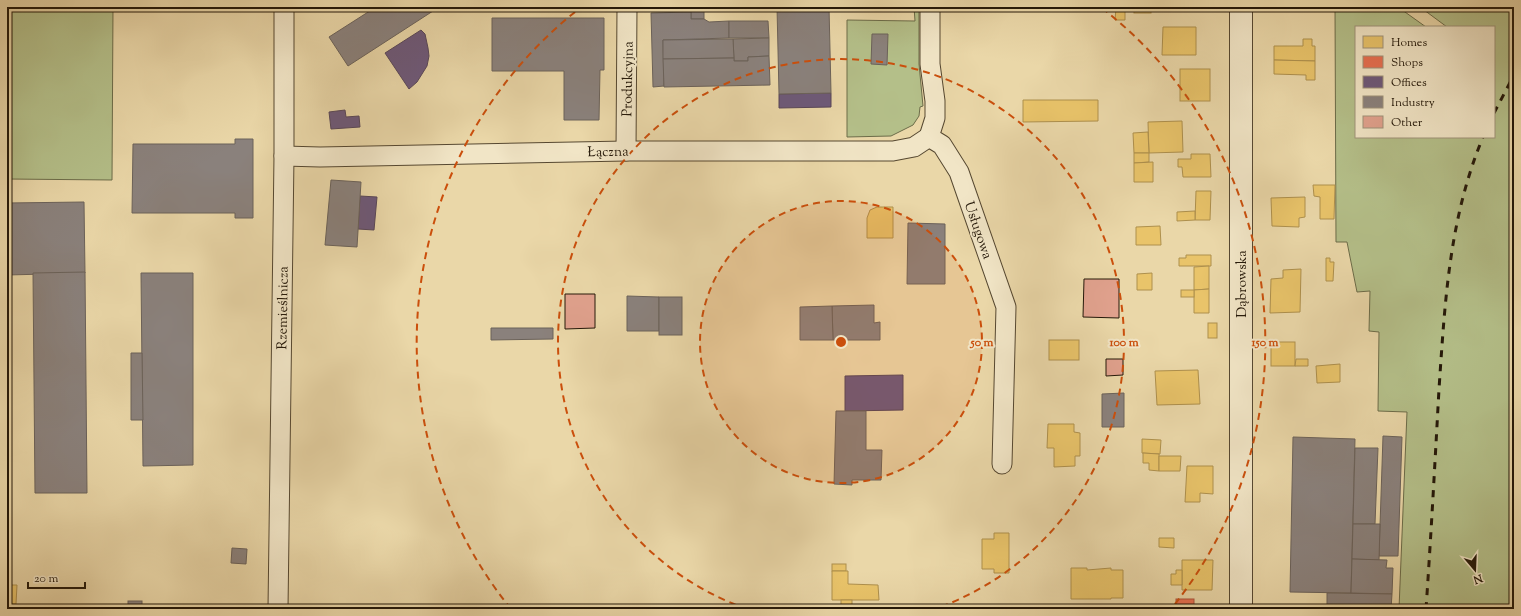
<svg xmlns="http://www.w3.org/2000/svg" width="1521" height="616" font-family="'Sorts Mill Goudy',serif">
  <style>
    .green { fill: #b4bf89; stroke: #6c6c49 }
    .homes { fill: #e9c46a; stroke: #ae904d }
    .shops { fill: #e76f51; stroke: #ac553b }
    .offices { fill: #6d597a; stroke: #574658 }
    .industry { fill: #8a817c; stroke: #6b625a }
    .building { fill: #e0a18d; stroke: #241809 }
    .lines { fill: none; stroke-linecap: round; stroke-linejoin: round }
    .minor-casing { stroke: #564831; stroke-width: 21 }
    .tertiary-casing { stroke: #564831; stroke-width: 24 }
    .minor { stroke: #f1e5c6; stroke-width: 19 }
    .tertiary { stroke: #f1e5c6; stroke-width: 22 }
    .rail { stroke: #241809; stroke-width: 3; stroke-dasharray: 7 7; stroke-linecap: butt }
    .ring { fill: none; stroke: #cb4f0c; stroke-width: 2; stroke-dasharray: 7 5 }
    .labels { text-anchor: middle; stroke-width: 4; stroke-linejoin: round; paint-order: stroke }
    .street-label { font-size: 14px; fill: #241809; stroke: #f1e5c6 }
    .centre { fill: #cb4f0c; stroke: #f1e5c6; stroke-width: 2 }
    .ring-label { font-size: 12px; text-anchor: middle; font-weight: bold; fill: #cb4f0c; stroke: #f1e5c6; stroke-width: 4; stroke-linejoin: round; paint-order: stroke }
  </style>
  <rect width="100%" height="100%" fill="#ead7a8"/>
  <filter id="stains"><feTurbulence type="fractalNoise" baseFrequency=".005" numOctaves="4"/><feColorMatrix values="0 0 0 0 .2 0 0 0 0 .09 0 0 0 0 .02 0 0 0 .5 -.17"/></filter>
  <radialGradient id="worn" r=".72"><stop offset=".6" stop-color="#630" stop-opacity="0"/><stop offset="1" stop-color="#630" stop-opacity=".3"/></radialGradient>
  <g class="green">
    <polygon points="7,7 113,7 112,180 7,179"/>
    <polygon points="914,7 919,7 919,64 923,106 920,107 919,116 913,125 891,136 847,137 847,20 915,21"/>
    <polygon points="1335,7 1398,7 1426,27 1356,27 1356,137 1494,137 1494,27 1447,27 1420,7 1514,7 1514,609 1399,609 1407,412 1378,411 1379,332 1369,331 1370,291 1357,292 1347,242 1336,242"/>
  </g>
  <g class="homes">
    <rect x="1134" y="7" width="17" height="6"/>
    <polygon points="1116,8 1125,8 1125,20 1115,20"/>
    <polygon points="1163,27 1196,27 1196,55 1162,55"/>
    <polygon points="1303,39 1312,39 1312,46 1315,46 1315,61 1274,60 1274,46 1303,46"/>
    <polygon points="1274,60 1315,61 1315,80 1306,80 1306,75 1274,74"/>
    <rect x="1180" y="69" width="30" height="32"/>
    <polygon points="1023,100 1098,100 1098,121 1023,122"/>
    <polygon points="1182,121 1183,152 1149,153 1148,122"/>
    <polygon points="1148,132 1149,153 1134,153 1133,133"/>
    <polygon points="1134,153 1149,153 1149,162 1134,163"/>
    <polygon points="1191,154 1210,154 1211,177 1183,177 1182,167 1178,167 1178,159 1191,159"/>
    <polygon points="1153,162 1153,182 1134,182 1134,163"/>
    <polygon points="1313,185 1335,185 1334,219 1320,219 1320,197 1314,196"/>
    <polygon points="1196,191 1211,191 1210,220 1195,220"/>
    <polygon points="1305,197 1305,217 1299,218 1299,227 1272,226 1271,198"/>
    <polygon points="877,207 893,207 893,238 867,238 867,218 870,210"/>
    <polygon points="1195,211 1195,220 1177,221 1177,212"/>
    <polygon points="1160,226 1161,245 1136,245 1136,227"/>
    <polygon points="1186,255 1211,255 1211,266 1179,266 1179,258 1186,258"/>
    <polygon points="1326,258 1330,258 1330,262 1334,262 1333,281 1326,281"/>
    <polygon points="1209,266 1209,289 1194,290 1194,267"/>
    <polygon points="1301,269 1300,312 1270,313 1271,279 1283,278 1283,270"/>
    <polygon points="1152,273 1152,290 1137,290 1137,274"/>
    <polygon points="1209,289 1209,313 1194,313 1194,290"/>
    <rect x="1181" y="290" width="13" height="7"/>
    <rect x="1208" y="323" width="9" height="15"/>
    <rect x="1049" y="340" width="30" height="20"/>
    <rect x="1271" y="342" width="24" height="24"/>
    <polygon points="1296,359 1308,359 1308,366 1295,366"/>
    <polygon points="1340,364 1340,382 1317,383 1316,366"/>
    <polygon points="1198,370 1200,404 1157,405 1155,371"/>
    <polygon points="1048,424 1074,424 1074,432 1080,433 1080,456 1075,456 1075,466 1054,467 1054,448 1047,448"/>
    <polygon points="1142,439 1161,440 1160,454 1142,453"/>
    <polygon points="1143,453 1159,454 1159,471 1149,470 1149,463 1143,463"/>
    <polygon points="1159,456 1181,456 1180,471 1159,471"/>
    <polygon points="1187,466 1213,466 1213,494 1200,493 1200,502 1185,502"/>
    <polygon points="994,533 1009,533 1009,573 994,573 994,569 982,569 982,539 994,539"/>
    <polygon points="1159,538 1174,538 1174,548 1159,547"/>
    <polygon points="1182,560 1213,560 1212,590 1182,590"/>
    <rect x="832" y="564" width="14" height="7"/>
    <polygon points="1071,568 1087,568 1087,570 1111,568 1111,570 1123,570 1123,598 1111,598 1111,599 1071,599"/>
    <polygon points="1176,570 1182,570 1182,585 1171,585 1171,574 1176,574"/>
    <polygon points="832,571 848,571 848,584 878,585 879,600 832,600"/>
    <polygon points="9,585 17,585 16,604 8,604"/>
    <rect x="841" y="600" width="11" height="9"/>
  </g>
  <rect class="shops" x="1176" y="599" width="18" height="10"/>
  <g class="offices">
    <polygon points="421,30 425,34 428,48 429,56 427,66 417,82 409,89 385,53"/>
    <polygon points="831,93 831,107 779,108 779,94"/>
    <polygon points="345,110 346,117 359,116 360,127 331,129 329,112"/>
    <polygon points="360,196 377,197 374,230 358,229"/>
    <polygon points="903,375 903,410 845,411 845,376"/>
  </g>
  <g class="industry">
    <polygon points="376,7 431,7 433,11 348,66 329,37"/>
    <polygon points="777,7 829,7 831,93 779,94"/>
    <rect x="691" y="8" width="13" height="11"/>
    <polygon points="691,12 691,19 704,19 709,22 729,21 729,38 663,40 664,86 653,87 651,13"/>
    <polygon points="492,18 604,18 604,70 600,70 599,120 564,120 564,71 492,71"/>
    <polygon points="729,21 768,21 769,38 729,38"/>
    <polygon points="872,34 888,34 887,65 871,64"/>
    <polygon points="769,38 769,56 748,57 748,61 734,61 733,39"/>
    <polygon points="733,39 734,58 663,59 663,40"/>
    <polygon points="769,56 770,85 664,87 663,59 734,58 734,61 748,61 748,57"/>
    <polygon points="235,139 253,139 253,218 235,218 235,213 132,213 133,144 235,144"/>
    <polygon points="331,180 361,182 357,247 325,245"/>
    <polygon points="84,202 85,273 7,275 7,203"/>
    <polygon points="908,223 945,224 945,284 907,284"/>
    <polygon points="85,272 87,493 35,493 33,273"/>
    <polygon points="141,273 193,273 193,465 143,466"/>
    <polygon points="627,296 659,297 659,331 627,331"/>
    <rect x="659" y="297" width="23" height="38"/>
    <polygon points="874,305 874,323 880,322 880,340 833,340 832,306"/>
    <polygon points="832,306 833,340 800,340 800,307"/>
    <polygon points="491,328 553,328 553,339 491,340"/>
    <polygon points="131,353 142,353 143,420 131,420"/>
    <polygon points="1124,393 1124,427 1102,427 1102,394"/>
    <polygon points="836,411 866,411 866,450 882,450 881,480 852,480 852,485 834,484"/>
    <polygon points="1383,436 1402,437 1398,556 1379,556"/>
    <polygon points="1293,437 1355,439 1351,593 1290,592"/>
    <polygon points="1355,448 1378,448 1375,524 1353,524"/>
    <polygon points="1353,524 1380,524 1379,560 1352,559"/>
    <polygon points="232,548 247,549 246,564 231,563"/>
    <polygon points="1352,559 1387,560 1386,568 1393,568 1392,594 1351,593"/>
    <polygon points="1327,593 1392,594 1391,609 1327,609"/>
    <rect x="128" y="601" width="14" height="8"/>
  </g>
  <g class="building">
    <polygon points="1084,279 1119,279 1119,318 1083,317"/>
    <polygon points="565,294 595,294 595,328 565,329"/>
    <polygon points="1106,359 1123,359 1123,375 1106,376"/>
  </g>
  <g class="lines">
    <g class="minor-casing">
      <g id="minor">
        <polyline points="930,7 930,64 935,101 935,118 929,137 942,145 959,172 1006,307 1002,464"/>
        <polyline points="626,151 627,7"/>
        <polyline points="284,156 320,157 626,151 893,151 914,147 929,137"/>
        <polyline points="278,609 284,156 284,7"/>
      </g>
    </g>
    <g class="tertiary-casing">
      <polyline id="tertiary" points="1241,609 1241,7"/>
    </g>
    <use href="#minor" class="minor"/>
    <use href="#tertiary" class="tertiary"/>
    <g class="rail">
      <polyline points="1494,113 1514,75"/>
      <path d="M1426,609C1431,536 1435,462 1439,389C1445,301 1449,219 1483,137"/>
    </g>
  </g>
  <circle cx="841" cy="342" r="141" fill="#cb4f0c" fill-opacity=".12"/>
  <g class="ring">
    <circle cx="841" cy="342" r="141"/>
    <path d="M747 609A283 283 0 1 1 935 609"/>
    <path d="M511 609A424 424 0 0 1 580 8M1102 8A424 424 0 0 1 1171 609"/>
  </g>
  <g class="labels">
    <g class="street-label">
      <text transform="translate(627 79) rotate(-89)" y="5">Produkcyjna</text>
      <text transform="translate(608 151) rotate(-1)" y="5">Łączna</text>
      <text transform="translate(979 230) rotate(71)" y="5">Usługowa</text>
      <text transform="translate(1241 284) rotate(-90)" y="5">Dąbrowska</text>
      <text transform="translate(282 308) rotate(-89)" y="5">Rzemieślnicza</text>
    </g>
  </g>
  <circle cx="841" cy="342" r="6" class="centre"/>
  <g class="ring-label">
    <text x="982" y="346">50 m</text>
    <text x="1124" y="346">100 m</text>
    <text x="1265" y="346">150 m</text>
  </g>
  <rect width="1521" height="616" fill="none" stroke="#ead7a8" stroke-width="24"/>
  <rect x="8" y="8" width="1505" height="600" fill="none" stroke="#241809" stroke-width="2"/>
  <rect x="12" y="12" width="1497" height="592" fill="none" stroke="#241809"/>
  <rect x="1355" y="26" width="140" height="112" fill="#f1e5c6" stroke="#9f937a"/>
  <rect x="1363" y="36" width="20" height="12" fill="#e9c46a" stroke="#9f937a"/>
  <text x="1391" y="46" font-size="12" fill="#241809">Homes</text>
  <rect x="1363" y="56" width="20" height="12" fill="#e76f51" stroke="#9f937a"/>
  <text x="1391" y="66" font-size="12" fill="#241809">Shops</text>
  <rect x="1363" y="76" width="20" height="12" fill="#6d597a" stroke="#9f937a"/>
  <text x="1391" y="86" font-size="12" fill="#241809">Offices</text>
  <rect x="1363" y="96" width="20" height="12" fill="#8a817c" stroke="#9f937a"/>
  <text x="1391" y="106" font-size="12" fill="#241809">Industry</text>
  <rect x="1363" y="116" width="20" height="12" fill="#e0a18d" stroke="#9f937a"/>
  <text x="1391" y="126" font-size="12" fill="#241809">Other</text>
  <g transform="translate(1475 570) rotate(161)" stroke="#f1e5c6" stroke-width="3" paint-order="stroke">
  <path d="M0-3L7 15L0 10L-7 15Z" fill="#241809"/>
  <text y="-6" font-size="11" font-weight="bold" text-anchor="middle" fill="#241809">N</text>
  </g>
  <path d="M28 582v6h57v-6" fill="none" stroke="#241809" stroke-width="2"/>
  <text x="34" y="582" font-size="12" fill="#241809" stroke="#f1e5c6" stroke-width="3" paint-order="stroke">20 m</text>
  <rect width="100%" height="100%" filter="url(#stains)"/>
  <rect width="100%" height="100%" fill="url(#worn)"/>
</svg>
